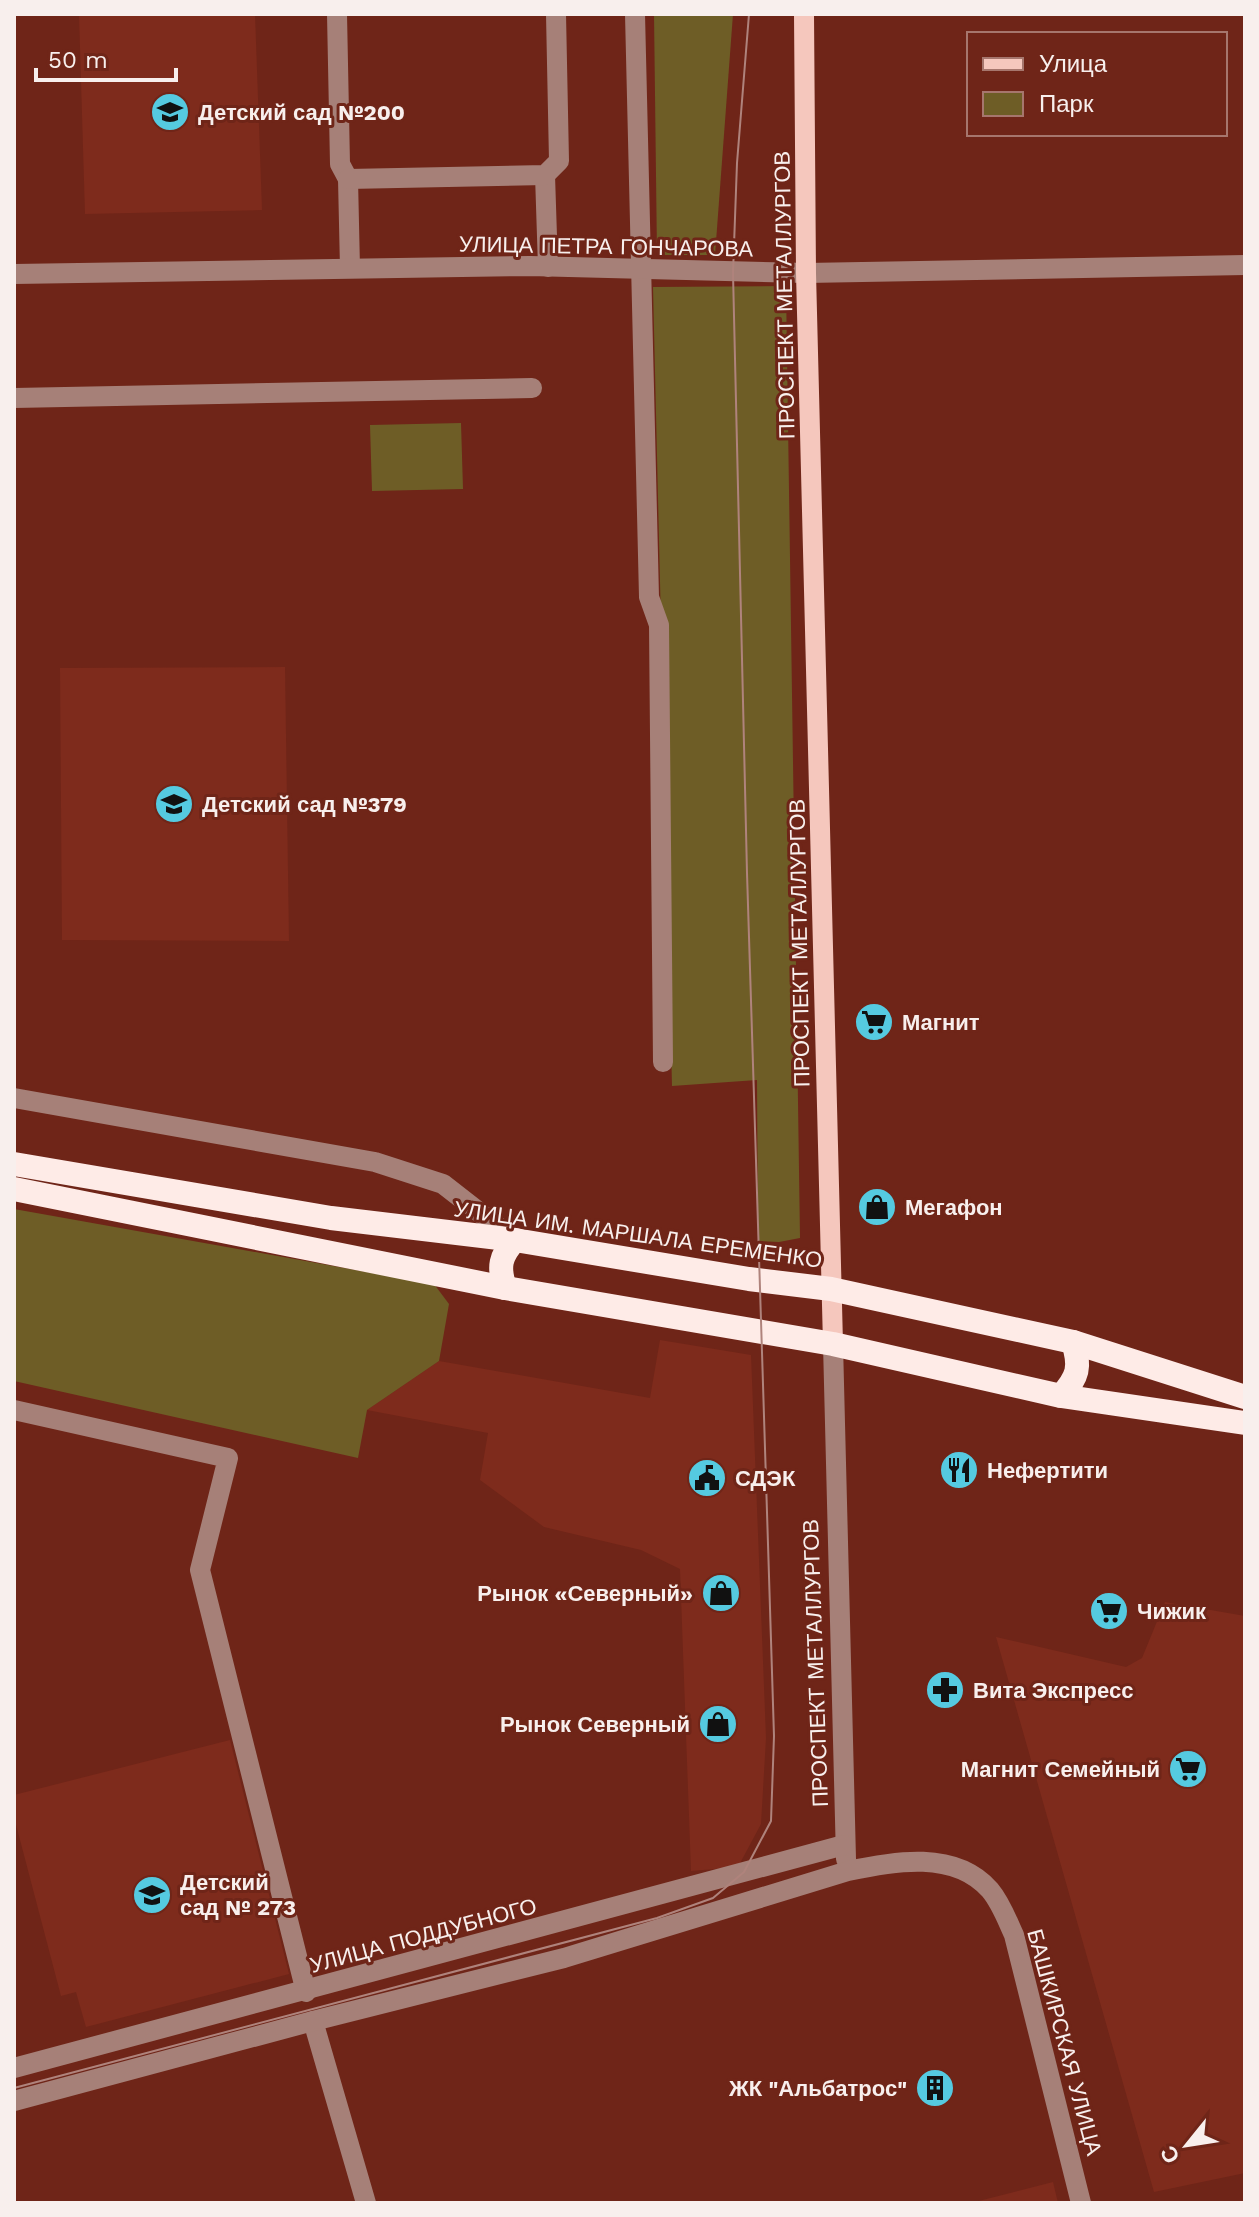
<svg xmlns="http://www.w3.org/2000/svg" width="1259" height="2217" font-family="'Work Sans',sans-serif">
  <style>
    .built { fill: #7e2b1c }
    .green { fill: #6e5d26 }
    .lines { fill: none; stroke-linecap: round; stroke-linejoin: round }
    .minor { stroke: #a68078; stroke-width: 20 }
    .major { stroke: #f5c7bd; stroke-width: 20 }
    .highway { stroke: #feebe7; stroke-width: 24 }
    .tram { stroke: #af837c; stroke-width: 2 }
    .labels { text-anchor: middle; stroke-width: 6; stroke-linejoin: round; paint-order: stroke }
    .poi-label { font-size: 22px; font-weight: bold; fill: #f8efed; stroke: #6f2518; text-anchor: start }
    .street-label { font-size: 22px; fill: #f8efed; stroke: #6f2518 }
  </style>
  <rect width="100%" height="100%" fill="#6f2518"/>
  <g class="built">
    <polygon points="79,14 255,14 262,210 85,214"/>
    <polygon points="285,667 289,941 62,940 60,668"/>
    <polygon points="660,1340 751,1355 766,1738 761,1824 738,1867 691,1871 680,1569 641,1550 544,1527 480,1480 488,1433 367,1410 439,1361 650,1398"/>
    <polygon points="1165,1602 1245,1616 1245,2173 1154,2192 996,1637 1126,1667 1142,1658"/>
    <polygon points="230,1740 289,1974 86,2027 76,1992 61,1996 14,1817 14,1795"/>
    <polygon points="1053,2182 1058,2203 971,2203"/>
  </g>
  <g class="green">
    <polygon points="654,14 733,14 715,255 657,255"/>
    <polygon points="786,286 800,1238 779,1242 758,1241 757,1080 672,1086 653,287"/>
    <polygon points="461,423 463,489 372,491 370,425"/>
    <polygon points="14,1209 434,1284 449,1304 439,1361 367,1410 358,1458 14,1381"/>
  </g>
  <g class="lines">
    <g class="minor">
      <polyline points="337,14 340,164 348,179 350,268"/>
      <polyline points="635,14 649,597 659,625 663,1062"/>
      <polyline points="545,175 548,267"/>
      <polyline points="348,179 545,175 559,161 556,14"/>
      <polyline points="14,274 530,266 806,273 1245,265"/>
      <polyline points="14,398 532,388"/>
      <polyline points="14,1098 375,1162 443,1184 515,1240"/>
      <polyline points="833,1344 846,1859"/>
      <polyline points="14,1410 228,1458 200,1570 306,1992"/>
      <polyline points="313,2021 366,2203"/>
      <polyline points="14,2068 844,1845"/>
      <path d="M14,2101L313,2021L564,1958L848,1871C894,1861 955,1850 990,1890C1001,1903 1007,1920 1014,1935L1081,2203"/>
    </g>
    <polyline class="major" points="804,14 806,273 833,1344"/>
    <g class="highway">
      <polyline points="14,1164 331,1218 515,1240 749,1279 831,1289 1073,1342 1245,1397"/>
      <polyline points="14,1189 505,1288 833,1344 1061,1396 1245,1423"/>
      <path d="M505,1288C498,1267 500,1256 515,1240"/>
      <path d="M1061,1396C1078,1377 1081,1367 1073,1342"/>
    </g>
    <polyline class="tram" points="14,2088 657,1918 713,1898 744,1872 771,1821 774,1736 747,873 733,273 737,163 749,14"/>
  </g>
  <defs>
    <g id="school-disc" transform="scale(2)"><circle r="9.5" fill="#55cae0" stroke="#6f2518"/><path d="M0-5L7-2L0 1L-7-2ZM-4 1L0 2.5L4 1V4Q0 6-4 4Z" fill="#111"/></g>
    <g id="supermarket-disc" transform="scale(2)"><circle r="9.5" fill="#55cae0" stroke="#6f2518"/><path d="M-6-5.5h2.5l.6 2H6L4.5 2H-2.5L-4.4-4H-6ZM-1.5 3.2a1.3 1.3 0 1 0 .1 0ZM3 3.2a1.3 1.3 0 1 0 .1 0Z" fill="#111"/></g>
    <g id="shop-disc" transform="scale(2)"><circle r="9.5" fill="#55cae0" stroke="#6f2518"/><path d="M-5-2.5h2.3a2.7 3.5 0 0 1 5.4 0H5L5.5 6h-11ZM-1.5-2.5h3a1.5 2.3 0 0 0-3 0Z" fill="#111"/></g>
    <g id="restaurant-disc" transform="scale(2)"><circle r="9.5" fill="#55cae0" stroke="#6f2518"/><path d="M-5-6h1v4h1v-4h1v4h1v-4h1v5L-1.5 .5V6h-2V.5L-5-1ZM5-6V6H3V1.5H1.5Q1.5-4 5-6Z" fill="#111"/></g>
    <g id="civic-disc" transform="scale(2)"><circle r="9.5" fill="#55cae0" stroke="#6f2518"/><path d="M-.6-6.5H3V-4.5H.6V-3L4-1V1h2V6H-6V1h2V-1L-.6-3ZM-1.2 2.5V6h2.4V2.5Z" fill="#111"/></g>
    <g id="pharmacy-disc" transform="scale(2)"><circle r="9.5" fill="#55cae0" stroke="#6f2518"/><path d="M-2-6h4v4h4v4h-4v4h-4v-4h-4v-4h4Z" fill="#111"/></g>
    <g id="building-disc" transform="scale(2)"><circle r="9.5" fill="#55cae0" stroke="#6f2518"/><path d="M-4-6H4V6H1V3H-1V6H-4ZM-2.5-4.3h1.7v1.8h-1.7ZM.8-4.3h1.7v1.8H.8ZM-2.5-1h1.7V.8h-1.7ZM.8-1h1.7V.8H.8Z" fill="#111"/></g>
  </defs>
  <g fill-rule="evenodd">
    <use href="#school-disc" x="170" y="112"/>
    <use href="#school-disc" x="174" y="804"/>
    <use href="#supermarket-disc" x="874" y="1022"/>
    <use href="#shop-disc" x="877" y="1207"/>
    <use href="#restaurant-disc" x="959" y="1470"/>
    <use href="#civic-disc" x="707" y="1478"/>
    <use href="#shop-disc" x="721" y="1593"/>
    <use href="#supermarket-disc" x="1109" y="1611"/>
    <use href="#pharmacy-disc" x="945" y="1690"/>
    <use href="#shop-disc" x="718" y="1724"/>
    <use href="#supermarket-disc" x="1188" y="1769"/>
    <use href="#school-disc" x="152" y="1895"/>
    <use href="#building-disc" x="935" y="2088"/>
  </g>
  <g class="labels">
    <g class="poi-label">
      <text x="198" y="120">Детский сад №200</text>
      <text x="202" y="812">Детский сад №379</text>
      <text x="902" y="1030">Магнит</text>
      <text x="905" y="1215">Мегафон</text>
      <text x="987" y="1478">Нефертити</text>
      <text x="735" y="1486">СДЭК</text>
      <text x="693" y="1601" text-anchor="end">Рынок «Северный»</text>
      <text x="1137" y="1619">Чижик</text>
      <text x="973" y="1698">Вита Экспресс</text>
      <text x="690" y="1732" text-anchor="end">Рынок Северный</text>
      <text x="1160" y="1777" text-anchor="end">Магнит Семейный</text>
      <text x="180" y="1890">Детский<tspan x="180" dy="25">сад № 273</tspan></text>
      <text x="907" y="2096" text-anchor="end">ЖК "Альбатрос"</text>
    </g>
    <g class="street-label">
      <text transform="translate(606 246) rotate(1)" y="8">УЛИЦА ПЕТРА ГОНЧАРОВА</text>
      <text transform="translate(784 295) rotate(-91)" y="8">ПРОСПЕКТ МЕТАЛЛУРГОВ</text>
      <text transform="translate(799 943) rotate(-91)" y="8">ПРОСПЕКТ МЕТАЛЛУРГОВ</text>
      <text transform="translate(638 1234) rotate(8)" y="8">УЛИЦА ИМ. МАРШАЛА ЕРЕМЕНКО</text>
      <text transform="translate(815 1663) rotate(-92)" y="8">ПРОСПЕКТ МЕТАЛЛУРГОВ</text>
      <text transform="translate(423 1935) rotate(-15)" y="8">УЛИЦА ПОДДУБНОГО</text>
      <text transform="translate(1065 2042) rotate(75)" y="8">БАШКИРСКАЯ УЛИЦА</text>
    </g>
  </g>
  <rect width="1259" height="2217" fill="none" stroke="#f8efed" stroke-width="32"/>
  <rect x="967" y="32" width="260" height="104" fill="#6f2518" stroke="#a6766d" stroke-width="2"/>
  <rect x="983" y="58" width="40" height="12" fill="#f5c7bd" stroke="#a6766d" stroke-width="2"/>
  <text x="1039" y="72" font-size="24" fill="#f8efed">Улица</text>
  <rect x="983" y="92" width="40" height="24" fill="#6e5d26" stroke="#a6766d" stroke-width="2"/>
  <text x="1039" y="112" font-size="24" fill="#f8efed">Парк</text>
  <g transform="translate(1187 2145) rotate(240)" stroke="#6f2518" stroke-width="6" paint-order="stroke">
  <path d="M0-6L14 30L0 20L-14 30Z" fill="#f8efed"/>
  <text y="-12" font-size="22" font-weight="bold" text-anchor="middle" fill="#f8efed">С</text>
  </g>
  <path d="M36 68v12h140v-12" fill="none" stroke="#f8efed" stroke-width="4"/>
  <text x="48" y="68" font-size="24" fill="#f8efed" stroke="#6f2518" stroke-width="6" paint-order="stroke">50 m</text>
</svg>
